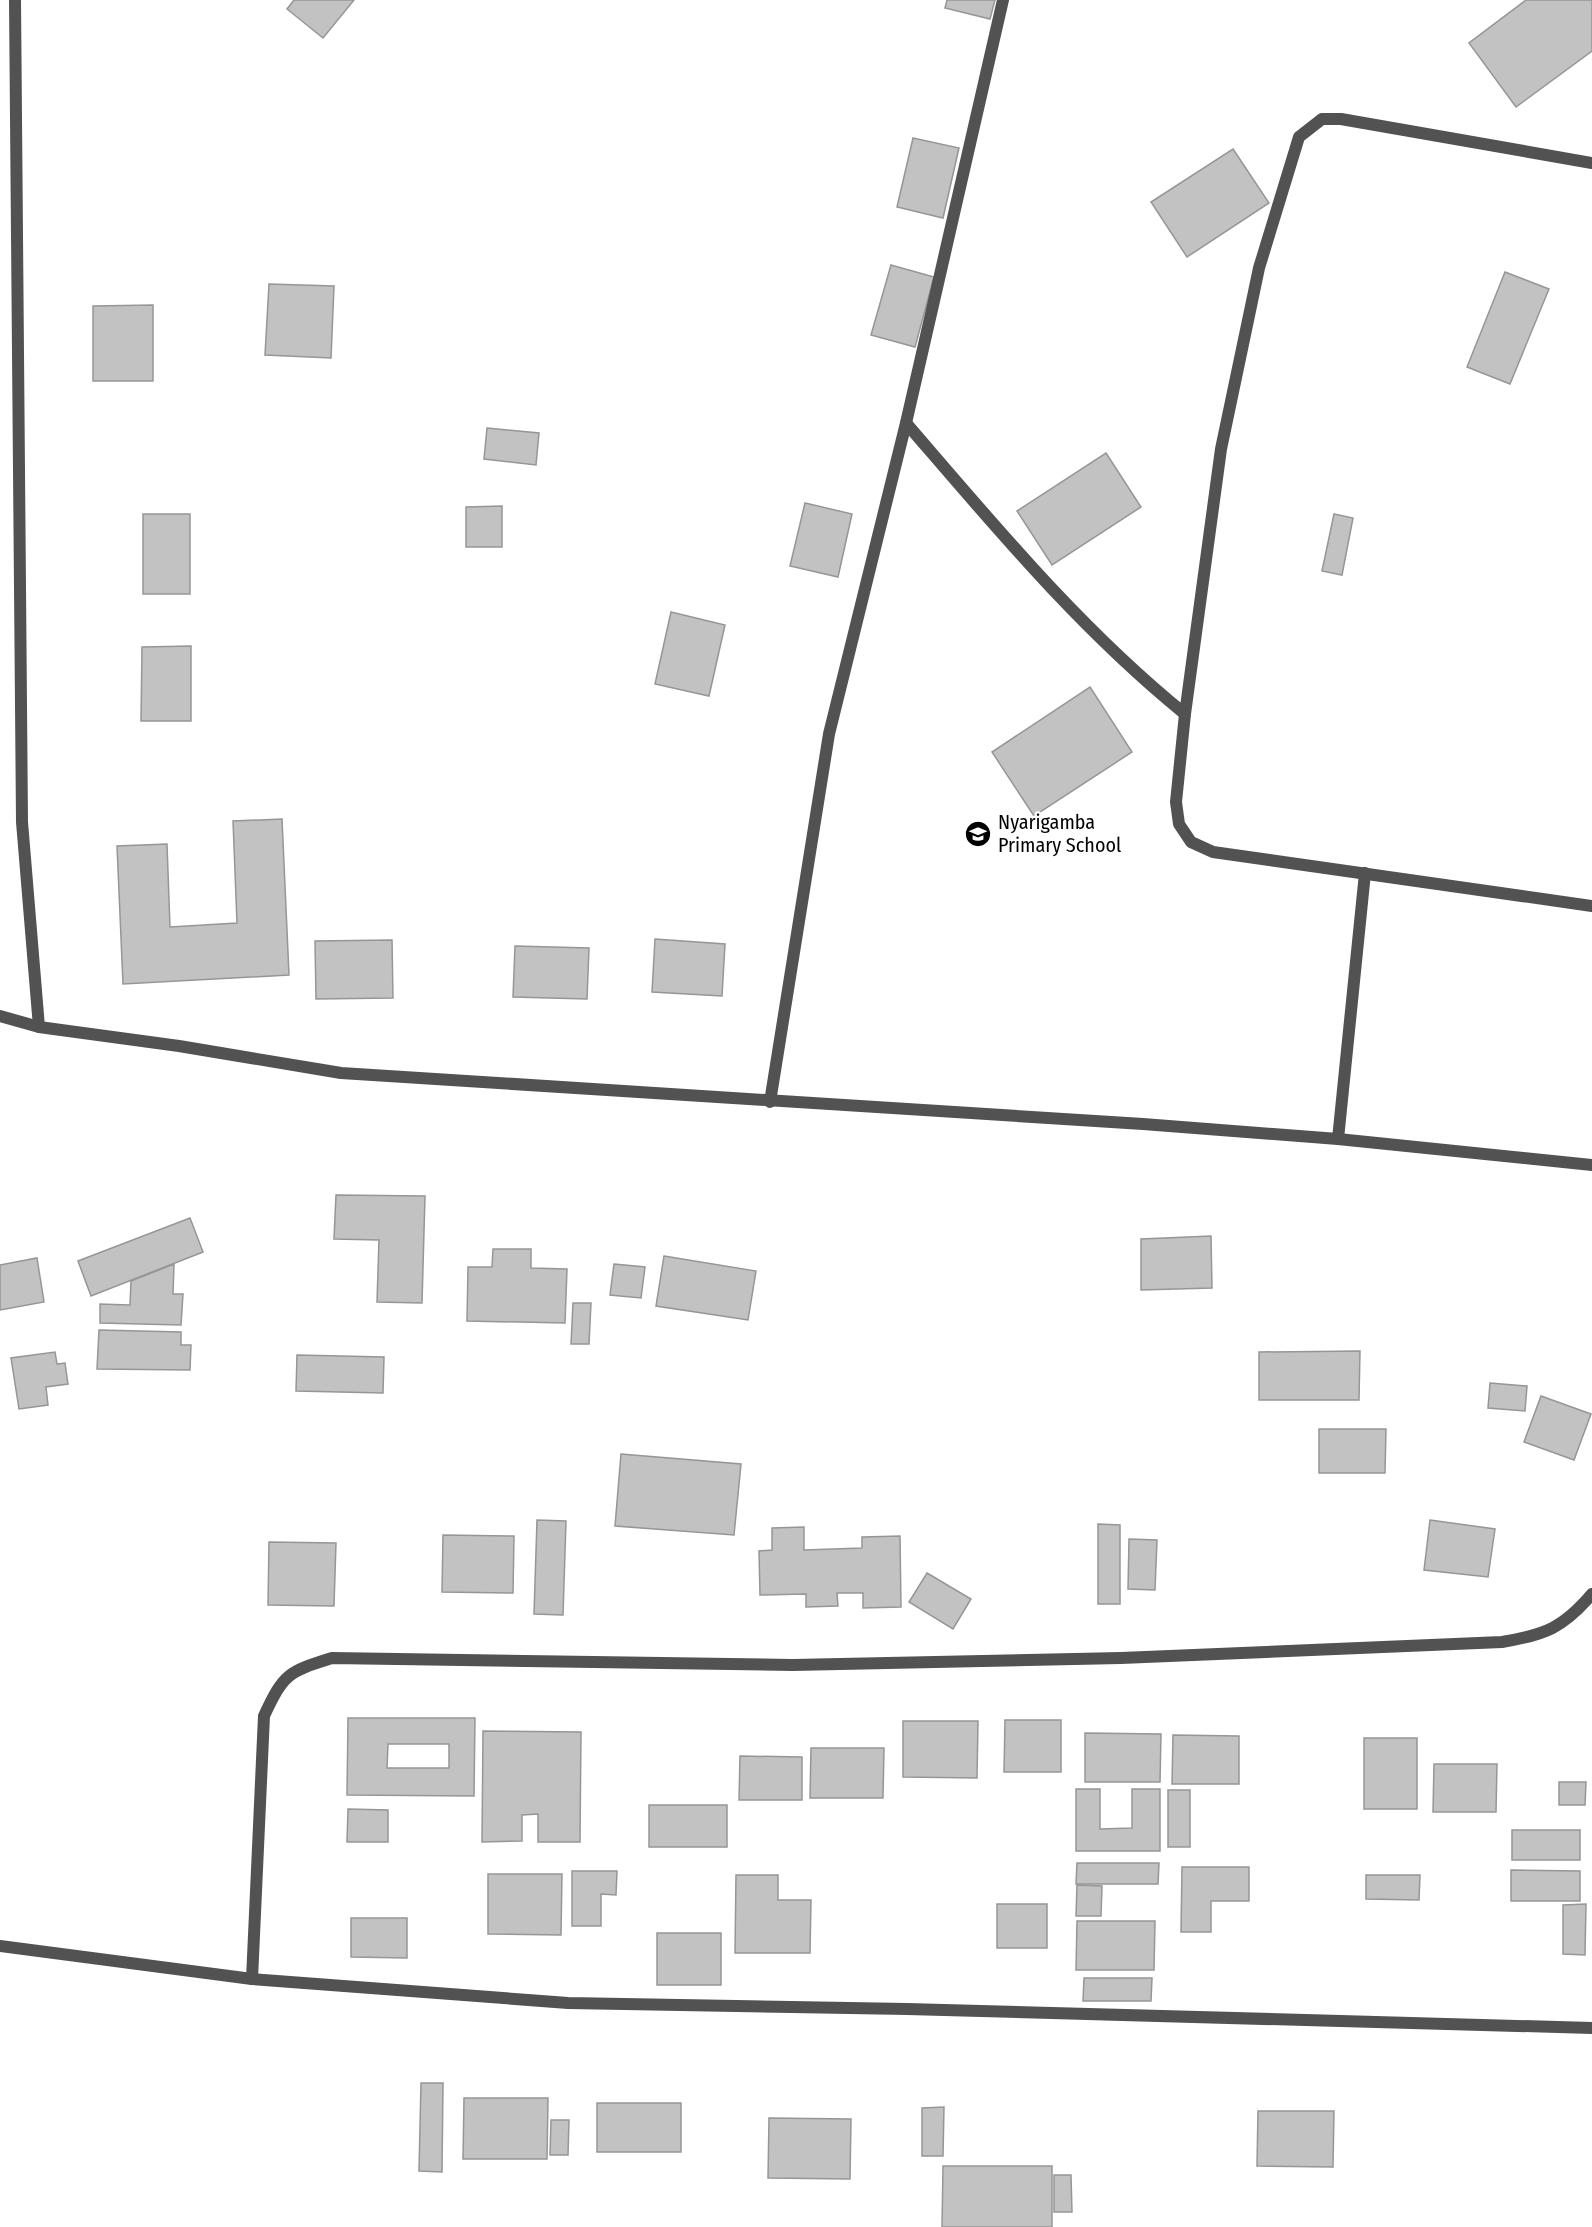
<svg xmlns="http://www.w3.org/2000/svg" width="1592" height="2227" font-family="'Fira Sans Condensed',sans-serif">
  <style>
    .building { fill: #c2c2c2; stroke: #969696; stroke-width: 1.5; fill-rule: evenodd }
    .lines { fill: none; stroke-linecap: round; stroke-linejoin: round }
    .service { stroke: #525252; stroke-width: 12 }
    .minor { stroke: #525252; stroke-width: 12 }
    .tertiary { stroke: #525252; stroke-width: 12 }
    .labels { text-anchor: middle; stroke-width: 4.5; stroke-linejoin: round; paint-order: stroke }
    .poi-label { font-size: 20px; fill: #000; stroke: #fff; text-anchor: start }
  </style>
  <rect width="100%" height="100%" fill="#fff"/>
  <g class="building">
    <polygon points="294,0 354,0 323,38 287,9"/>
    <polygon points="947,0 995,0 990,19 945,8"/>
    <polygon points="1526,0 1592,0 1592,51 1516,107 1469,43"/>
    <polygon points="913,138 959,148 943,218 897,207"/>
    <polygon points="1233,149 1269,203 1187,257 1151,202"/>
    <polygon points="891,265 934,277 915,347 871,335"/>
    <polygon points="1505,272 1549,289 1510,384 1467,367"/>
    <polygon points="269,284 334,286 331,358 265,355"/>
    <polygon points="153,305 153,381 93,381 93,306"/>
    <polygon points="487,428 539,433 536,465 484,459"/>
    <polygon points="1106,453 1141,507 1052,565 1017,511"/>
    <polygon points="805,503 852,514 838,577 790,566"/>
    <polygon points="502,506 502,547 466,547 466,507"/>
    <rect x="143" y="514" width="47" height="80"/>
    <polygon points="1334,514 1353,518 1342,575 1322,571"/>
    <polygon points="671,612 725,625 709,696 655,684"/>
    <polygon points="191,646 191,721 141,721 142,647"/>
    <polygon points="1090,687 1132,752 1034,816 992,752"/>
    <polygon points="282,819 289,975 123,984 117,846 167,844 170,927 237,923 233,821"/>
    <polygon points="655,939 725,944 722,996 652,992"/>
    <polygon points="392,940 393,998 316,999 315,941"/>
    <polygon points="515,946 589,948 587,999 513,997"/>
    <polygon points="336,1195 425,1196 422,1303 377,1302 379,1240 334,1239"/>
    <polygon points="190,1218 203,1252 91,1296 78,1261"/>
    <polygon points="1211,1236 1212,1288 1141,1290 1141,1239"/>
    <polygon points="493,1249 531,1249 531,1268 567,1269 565,1323 467,1321 468,1267 492,1267"/>
    <polygon points="664,1256 756,1271 748,1320 656,1306"/>
    <polygon points="37,1258 44,1302 0,1310 0,1265"/>
    <polygon points="174,1264 173,1294 183,1294 181,1325 100,1323 100,1304 130,1305 131,1281"/>
    <polygon points="614,1264 645,1267 641,1298 610,1295"/>
    <polygon points="573,1303 591,1303 589,1344 571,1344"/>
    <polygon points="99,1330 181,1332 181,1345 191,1345 190,1370 97,1369"/>
    <polygon points="1360,1351 1359,1400 1259,1400 1259,1352"/>
    <polygon points="55,1352 57,1364 65,1363 68,1384 46,1387 48,1405 19,1409 11,1358"/>
    <polygon points="297,1355 384,1357 383,1393 296,1391"/>
    <polygon points="1490,1383 1527,1386 1525,1411 1488,1408"/>
    <polygon points="1541,1396 1591,1414 1574,1460 1524,1442"/>
    <polygon points="1319,1429 1386,1429 1385,1473 1319,1473"/>
    <polygon points="621,1454 741,1464 734,1535 615,1526"/>
    <polygon points="537,1520 566,1521 563,1615 534,1614"/>
    <polygon points="1430,1520 1495,1529 1488,1577 1424,1570"/>
    <polygon points="1098,1524 1120,1525 1120,1604 1098,1604"/>
    <polygon points="804,1527 804,1550 862,1548 862,1537 900,1536 901,1607 863,1608 863,1593 837,1593 838,1606 806,1607 806,1594 760,1595 759,1551 772,1550 772,1528"/>
    <polygon points="443,1535 514,1536 513,1593 442,1592"/>
    <polygon points="1129,1539 1157,1540 1155,1590 1128,1589"/>
    <polygon points="269,1542 336,1543 334,1606 268,1605"/>
    <polygon points="927,1573 971,1599 953,1629 909,1602"/>
    <path d="M348,1718H475L474,1796L347,1795ZM388,1744H449V1768H387Z"/>
    <polygon points="1005,1720 1061,1720 1061,1772 1004,1772"/>
    <polygon points="903,1721 978,1721 977,1778 903,1777"/>
    <polygon points="483,1731 581,1732 580,1842 538,1842 538,1814 522,1815 522,1841 482,1842"/>
    <polygon points="1085,1733 1161,1734 1160,1782 1085,1782"/>
    <polygon points="1173,1735 1239,1736 1239,1784 1172,1784"/>
    <rect x="1364" y="1738" width="53" height="71"/>
    <polygon points="811,1748 884,1748 883,1798 810,1798"/>
    <polygon points="740,1756 802,1757 802,1800 739,1800"/>
    <polygon points="1434,1764 1497,1764 1496,1812 1433,1812"/>
    <polygon points="1559,1782 1586,1782 1585,1805 1559,1805"/>
    <polygon points="1076,1789 1100,1789 1100,1829 1132,1828 1132,1789 1160,1789 1160,1851 1076,1851"/>
    <rect x="1168" y="1790" width="22" height="57"/>
    <rect x="649" y="1805" width="78" height="42"/>
    <polygon points="348,1809 388,1810 388,1842 347,1842"/>
    <rect x="1512" y="1830" width="68" height="30"/>
    <polygon points="1077,1863 1159,1863 1158,1884 1076,1884"/>
    <polygon points="1182,1867 1249,1867 1249,1901 1211,1901 1211,1932 1181,1932"/>
    <polygon points="1511,1870 1580,1871 1580,1901 1511,1901"/>
    <polygon points="572,1871 617,1871 616,1895 601,1894 601,1926 572,1926"/>
    <polygon points="488,1874 562,1874 561,1935 488,1934"/>
    <polygon points="736,1875 778,1875 778,1900 811,1900 810,1953 735,1953"/>
    <polygon points="1366,1875 1420,1875 1419,1900 1366,1899"/>
    <polygon points="1077,1885 1102,1886 1101,1916 1076,1916"/>
    <rect x="997" y="1904" width="50" height="44"/>
    <polygon points="1586,1904 1585,1955 1563,1954 1563,1905"/>
    <polygon points="351,1918 407,1918 407,1958 351,1957"/>
    <polygon points="1077,1921 1155,1921 1154,1970 1076,1970"/>
    <rect x="657" y="1933" width="64" height="52"/>
    <polygon points="1084,1978 1152,1978 1151,2001 1083,2001"/>
    <polygon points="421,2083 443,2083 442,2172 419,2171"/>
    <polygon points="464,2098 548,2098 547,2159 463,2159"/>
    <rect x="597" y="2103" width="84" height="49"/>
    <polygon points="944,2107 943,2156 922,2156 922,2108"/>
    <polygon points="1258,2111 1334,2111 1333,2167 1257,2166"/>
    <polygon points="769,2118 851,2119 850,2179 768,2178"/>
    <polygon points="551,2120 569,2120 568,2155 550,2155"/>
    <polygon points="943,2166 1052,2166 1052,2227 942,2227"/>
    <polygon points="1054,2175 1071,2175 1072,2212 1054,2212"/>
  </g>
  <g class="lines">
    <g class="service">
      <polyline points="1592,163 1341,119 1322,119 1299,137 1259,268 1221,449 1185,714 1176,802 1179,824 1191,842 1213,852 1592,906"/>
      <path d="M906,423C994,525 1080,629 1185,714"/>
      <polyline points="1338,1139 1365,873"/>
    </g>
    <g class="minor">
      <polyline points="15,0 22,822 39,1027"/>
      <polyline points="770,1102 829,734 906,423 1003,0"/>
      <polyline points="0,1946 252,1979 568,2003 907,2009 1592,2028"/>
      <path d="M252,1979L264,1716C284,1673 288,1672 332,1658L793,1665L1121,1658L1502,1642C1545,1635 1563,1628 1592,1594"/>
    </g>
    <polyline class="tertiary" points="0,1016 39,1027 179,1046 341,1073 1143,1124 1338,1139 1592,1165"/>
  </g>
  <defs>
    <g id="school-disc" transform="scale(1.35)"><circle r="9.5" fill="#000" stroke="#fff"/><path d="M0-5L7-2L0 1L-7-2ZM-4 1L0 2.5L4 1V4Q0 6-4 4Z" fill="#fff"/></g>
  </defs>
  <g fill-rule="evenodd">
    <use href="#school-disc" x="978" y="834"/>
  </g>
  <g class="labels">
    <g class="poi-label">
      <text x="998" y="829">Nyarigamba<tspan x="998" dy="23">Primary School</tspan></text>
    </g>
  </g>
</svg>
